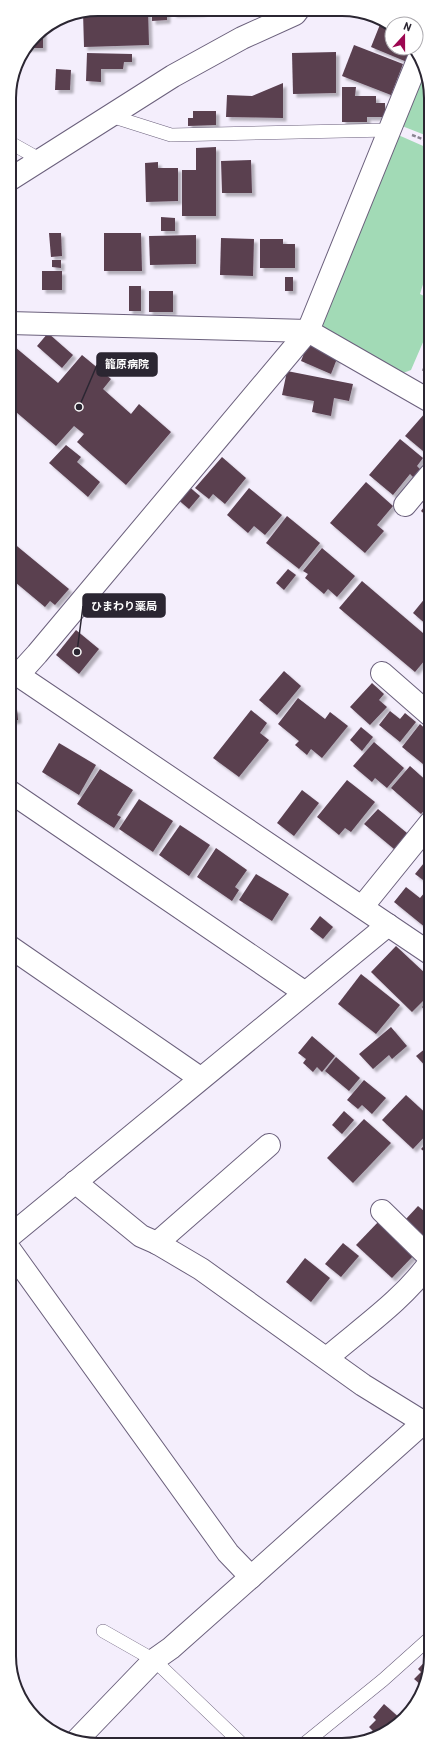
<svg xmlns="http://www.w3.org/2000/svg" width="440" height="1754" font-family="Barlow,'Noto Sans JP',sans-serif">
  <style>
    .green { fill: #a2dab6 }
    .building { fill: #5a3f50; filter: url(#shadow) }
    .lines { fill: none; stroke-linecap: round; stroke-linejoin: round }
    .lane-casing { stroke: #6b607c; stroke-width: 14 }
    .street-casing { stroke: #6b607c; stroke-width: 24 }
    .secondary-casing { stroke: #6b607c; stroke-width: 24 }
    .path { stroke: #898491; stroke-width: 2.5; stroke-dasharray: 4 2; stroke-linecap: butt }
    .lane { stroke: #fff; stroke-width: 13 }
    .street { stroke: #fff; stroke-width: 22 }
    .secondary { stroke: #fff; stroke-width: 22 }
    .rim { fill: none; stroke: #2b2632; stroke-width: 2 }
    .leader { fill: none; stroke: #2b2632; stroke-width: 1.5 }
    .callout-dot { fill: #2b2632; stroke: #fff; stroke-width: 1.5 }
    .callout { fill: #2b2632; stroke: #2b2632; stroke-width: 1.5 }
    .callout-label { font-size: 11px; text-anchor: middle; font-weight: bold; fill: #fff }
  </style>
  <defs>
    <filter id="shadow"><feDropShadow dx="3.5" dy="3.5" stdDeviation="1" flood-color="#0004"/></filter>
  </defs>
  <rect width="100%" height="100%" fill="#f4eefc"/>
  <g class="green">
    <polygon points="421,68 430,86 430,137 397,124"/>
    <polygon points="396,134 430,149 430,262 420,294 430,299 430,326 411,370 403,373 323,330 319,319"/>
  </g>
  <g class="building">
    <polygon points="107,9 148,9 149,45 84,47 83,12 107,11"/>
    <polygon points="152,9 167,9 167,20 152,21"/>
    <polygon points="173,10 207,10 201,13 173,14"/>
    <polygon points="381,22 392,28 392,48 412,48 407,62 371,47"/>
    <polygon points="43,29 43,48 26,48 35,35"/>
    <polygon points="354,45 403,64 391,95 342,76"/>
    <polygon points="336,52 336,93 293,94 292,53"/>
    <polygon points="87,53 132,54 132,62 124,62 123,69 101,69 101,82 86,81"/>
    <polygon points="56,69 71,70 70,90 55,90"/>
    <polygon points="283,83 283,118 226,117 227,95 252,96"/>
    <polygon points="342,87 356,87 355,96 376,96 376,103 385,103 385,117 367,117 367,122 342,122"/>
    <polygon points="193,111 216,111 216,125 188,126 188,118 193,118"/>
    <polygon points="216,147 216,216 182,216 182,170 196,170 196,148"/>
    <polygon points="251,160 252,193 222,193 221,161"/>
    <polygon points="158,162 158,168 178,168 178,201 146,202 145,163"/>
    <polygon points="161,217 175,218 175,231 161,231"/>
    <polygon points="49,233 61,233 62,256 51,257"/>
    <polygon points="104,233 141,233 142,271 104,271"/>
    <polygon points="196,235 196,264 150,265 149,236"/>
    <polygon points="221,238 254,239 253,276 220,275"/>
    <polygon points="260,239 283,239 283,244 295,244 295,268 260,268"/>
    <polygon points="52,260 61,260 61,268 52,267"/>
    <rect x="42" y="271" width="20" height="19"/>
    <rect x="285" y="277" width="8" height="14"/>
    <rect x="129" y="286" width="12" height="25"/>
    <rect x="149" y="291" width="24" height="21"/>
    <polygon points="48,333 73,355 62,368 37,346"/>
    <polygon points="9,342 58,383 82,355 111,379 103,389 131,414 139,404 171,432 126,485 77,442 84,434 74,426 56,446 9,406"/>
    <polygon points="308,343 338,356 331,374 301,361"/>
    <polygon points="287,371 353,384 349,401 334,398 331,416 312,412 314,401 282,395"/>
    <polygon points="426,412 430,415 430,454 429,456 405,436"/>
    <polygon points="400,439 423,458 417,466 420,469 413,477 410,474 393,495 369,475"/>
    <polygon points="66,445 81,457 77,462 100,482 88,497 49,463"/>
    <polygon points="222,457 246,478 225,504 213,494 209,499 195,488"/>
    <polygon points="366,482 393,506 377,525 384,531 365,553 330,523"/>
    <polygon points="187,485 200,496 189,509 176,498"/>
    <polygon points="249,488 282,515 265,535 254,526 248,533 227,515"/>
    <polygon points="430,499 430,519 421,511"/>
    <polygon points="287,516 320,543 299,569 266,543"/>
    <polygon points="12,542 69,589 55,605 50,601 45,607 9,577 9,545"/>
    <polygon points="322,548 355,576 337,597 328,589 324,594 305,578 308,574 303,571"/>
    <polygon points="288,569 296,575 284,590 276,583"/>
    <polygon points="362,581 430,639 430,654 415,672 339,608"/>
    <polygon points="426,597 430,601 430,623 428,626 413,613"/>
    <polygon points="76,630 99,649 79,674 56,655"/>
    <polygon points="284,671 301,686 277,715 259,700"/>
    <polygon points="372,683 384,694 379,700 387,707 370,725 350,707"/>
    <polygon points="298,698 325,719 330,712 348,726 322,758 311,749 307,755 295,745 299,741 278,724"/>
    <polygon points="9,709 17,709 18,720 9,721"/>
    <polygon points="251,710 267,723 260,733 269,740 239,777 213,758"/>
    <polygon points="390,711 400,719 405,713 416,722 400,742 379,725"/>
    <polygon points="420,724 430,733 430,737 426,743 430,747 430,755 423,764 402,747"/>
    <polygon points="361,727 373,737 362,751 350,740"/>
    <polygon points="374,742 404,768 387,788 375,778 372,782 353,766"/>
    <polygon points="59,743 96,765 79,795 42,772"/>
    <polygon points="410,766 430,784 425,791 430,795 430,804 421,814 391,788"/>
    <polygon points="100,769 133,790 117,815 121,817 114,828 77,804"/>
    <polygon points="347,780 375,802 351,832 345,828 339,835 317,817"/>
    <polygon points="302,790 319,803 294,836 277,823"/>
    <polygon points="139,799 173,821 153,852 119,829"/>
    <polygon points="378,809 407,833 394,849 364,824"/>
    <polygon points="180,825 210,845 189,876 159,855"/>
    <polygon points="216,848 247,870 235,887 239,890 232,901 197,877"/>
    <polygon points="428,858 431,860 431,886 415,874"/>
    <polygon points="256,874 289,894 272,921 239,900"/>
    <polygon points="406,887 420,898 425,892 431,897 431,922 426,928 394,902"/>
    <polygon points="320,916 333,927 323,939 310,929"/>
    <polygon points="396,946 427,975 431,971 431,993 412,1012 371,972"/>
    <polygon points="361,974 400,1005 376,1034 338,1004"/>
    <polygon points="431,999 431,1016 422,1007"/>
    <polygon points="391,1027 407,1046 392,1059 389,1055 373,1069 359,1054"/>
    <polygon points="312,1036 335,1056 322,1072 317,1067 313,1072 303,1063 306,1059 298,1053"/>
    <polygon points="431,1044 431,1072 416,1056"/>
    <polygon points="336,1057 360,1078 349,1091 325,1071"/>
    <polygon points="364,1080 386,1098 372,1114 362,1105 358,1109 347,1100"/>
    <polygon points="406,1095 431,1118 431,1130 413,1149 382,1120"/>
    <polygon points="344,1111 354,1120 342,1134 332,1125"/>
    <polygon points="364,1119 391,1143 353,1183 327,1158"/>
    <polygon points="431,1138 431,1164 424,1158 427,1154 421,1149"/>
    <polygon points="418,1206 431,1217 431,1235 427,1240 405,1220"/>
    <polygon points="380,1220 416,1253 392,1278 356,1245"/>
    <polygon points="343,1243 359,1256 341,1277 325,1264"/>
    <polygon points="305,1258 330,1278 311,1302 286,1282"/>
    <polygon points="431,1655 431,1662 421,1685 414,1679 421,1672 418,1669"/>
    <polygon points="384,1704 402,1720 379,1737 369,1727 376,1720 373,1717"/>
  </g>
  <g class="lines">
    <g class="lane-casing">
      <g id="lane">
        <polyline points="111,116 171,135 389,130"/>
        <polyline points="9,142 41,160"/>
        <polyline points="103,1631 154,1660 242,1744"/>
        <polyline points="304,1744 383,1680 431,1637"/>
      </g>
    </g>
    <g class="street-casing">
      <g id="street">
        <polyline points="9,323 308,331 430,401"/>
        <polyline points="405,505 430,475"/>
        <polyline points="9,669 431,954"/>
        <polyline points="382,673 430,715"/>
        <polyline points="9,678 18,675 37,654 308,331 418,60"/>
        <polyline points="9,791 304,992"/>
        <polyline points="362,907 430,823"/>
        <polyline points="10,947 200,1078"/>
        <polyline points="75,1182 141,1236 157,1243 201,1269 363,1385 431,1427"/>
        <polyline points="382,1211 431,1259"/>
        <polyline points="157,1243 269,1145"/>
        <polyline points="10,1250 228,1553 251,1577"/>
        <path d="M327,1358C363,1327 403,1300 431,1261"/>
        <polyline points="76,1741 154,1660 171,1648 251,1577 423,1423"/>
      </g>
    </g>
    <g class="secondary-casing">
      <g id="secondary">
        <polyline points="9,180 173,76 242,38 295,14 298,10"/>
        <polyline points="10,1236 388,925"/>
      </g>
    </g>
    <g class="path">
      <polyline points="412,135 430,142"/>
      <polyline points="423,371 430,355"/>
    </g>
    <use href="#lane" class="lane"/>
    <use href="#street" class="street"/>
    <use href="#secondary" class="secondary"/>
  </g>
  <path d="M0 0H440V1754H0ZM98 16H342A82 82 0 0 1 424 98V1656A82 82 0 0 1 342 1738H98A82 82 0 0 1 16 1656V98A82 82 0 0 1 98 16Z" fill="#fff" fill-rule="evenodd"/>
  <path class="rim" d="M98 16H342A82 82 0 0 1 424 98V1656A82 82 0 0 1 342 1738H98A82 82 0 0 1 16 1656V98A82 82 0 0 1 98 16Z"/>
  <path class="leader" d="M79 407L97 365M77 652L83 606"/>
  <g class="callout-dot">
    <circle cx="79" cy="407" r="4"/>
    <circle cx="77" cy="652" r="4"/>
  </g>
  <g class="callout">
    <rect x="97" y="353" width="60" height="23" rx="4"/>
    <rect x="83" y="594" width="82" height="23" rx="4"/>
  </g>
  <g class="callout-label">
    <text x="127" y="368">籠原病院</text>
    <text x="124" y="610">ひまわり薬局</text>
  </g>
  <g transform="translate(404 36) rotate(21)"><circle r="19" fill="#ffffff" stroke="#aaa8ad"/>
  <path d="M0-3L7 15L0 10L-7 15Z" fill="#9d0751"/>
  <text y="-6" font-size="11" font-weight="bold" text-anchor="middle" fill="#2b2632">N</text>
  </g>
</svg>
